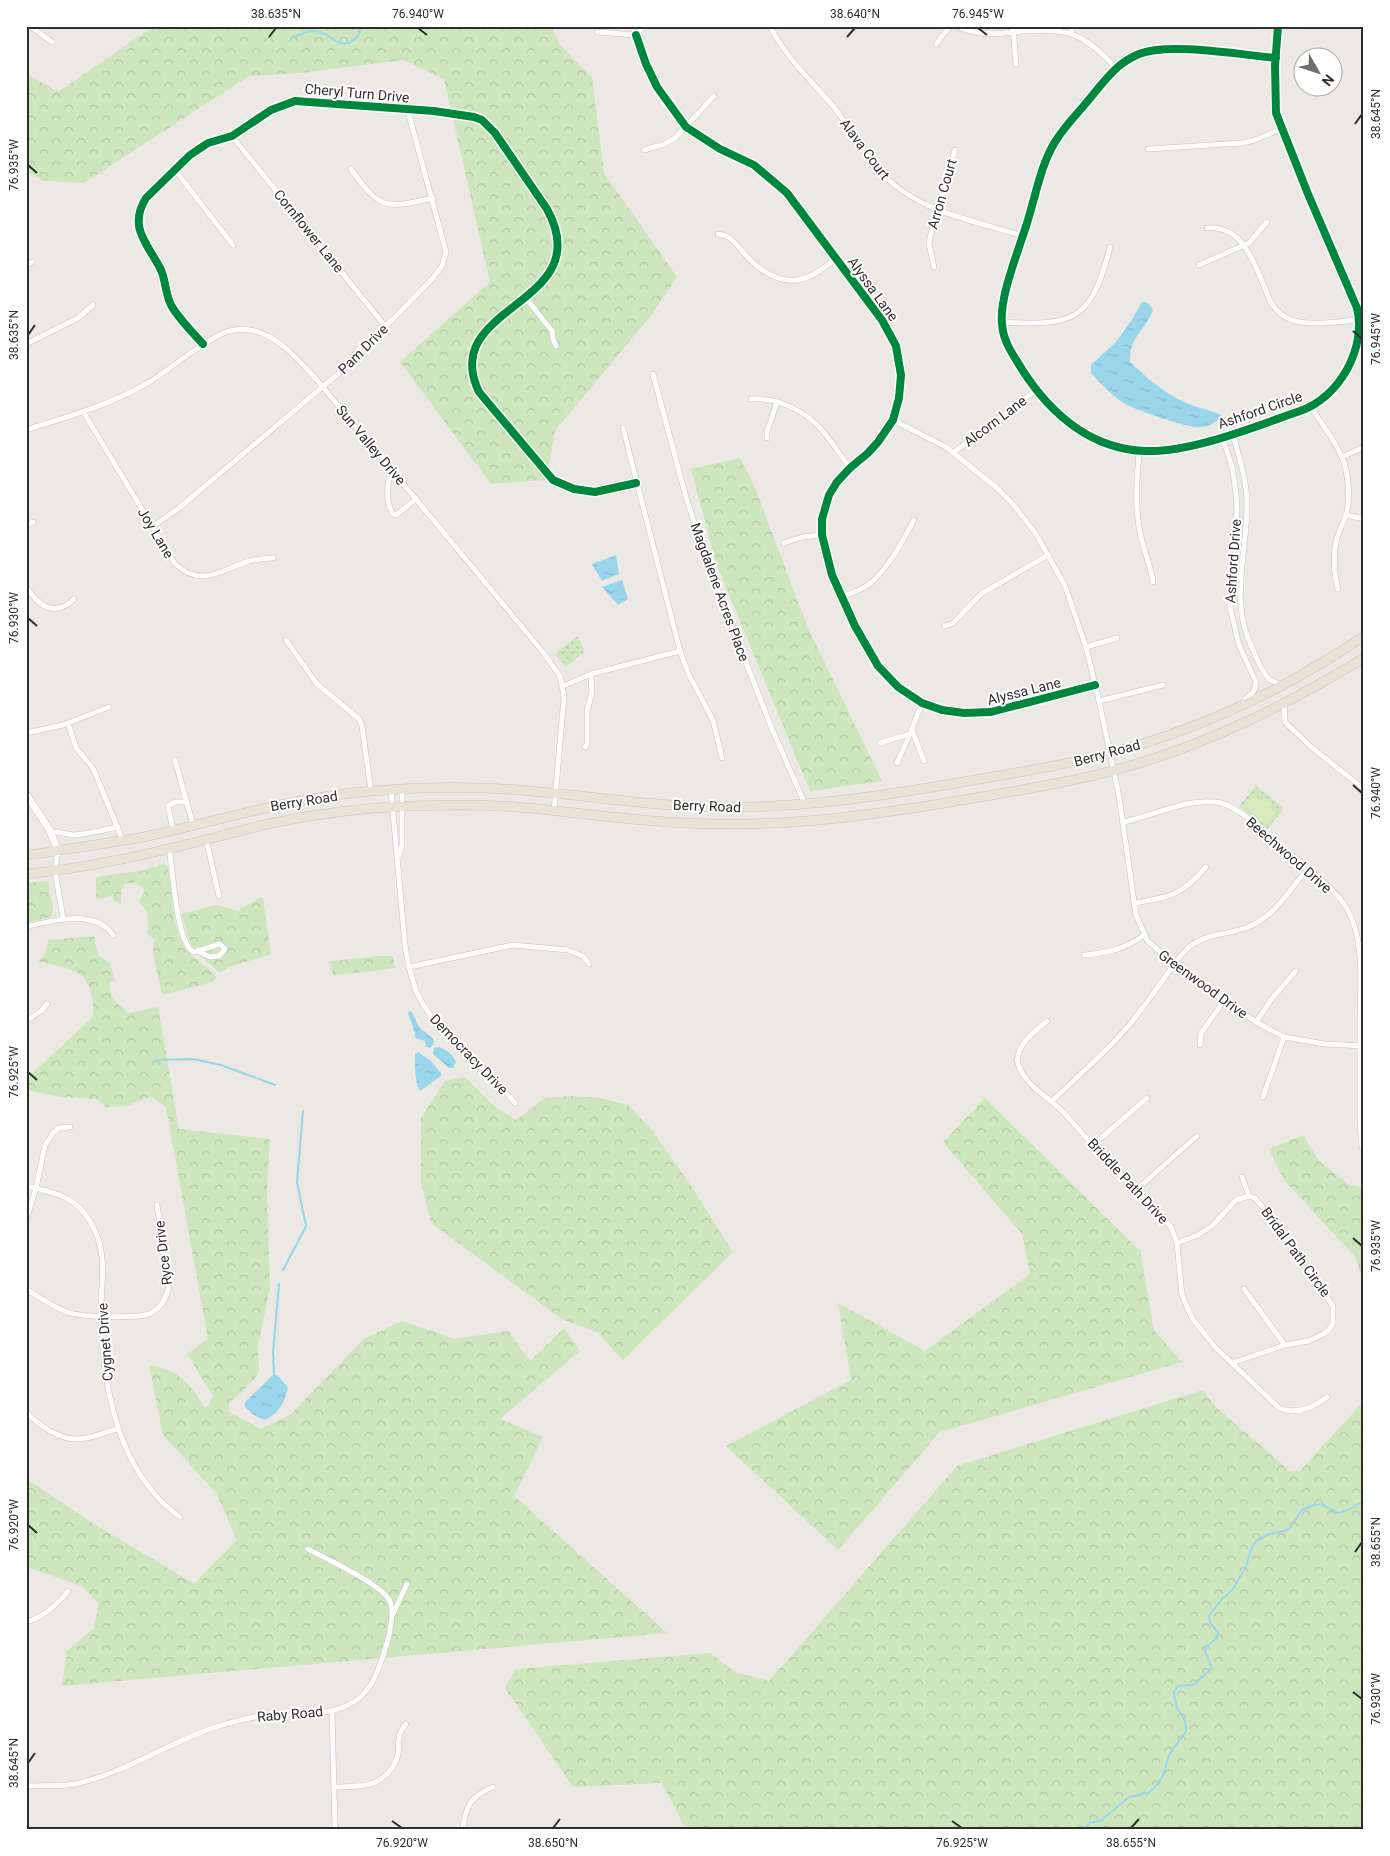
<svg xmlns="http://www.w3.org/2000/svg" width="1390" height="1856" font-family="Roboto,sans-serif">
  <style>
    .grass { fill: url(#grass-dots) }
    .forest { fill: url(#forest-crowns) }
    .pitch { fill: #d9eabb }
    .water { fill: url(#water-ripples) }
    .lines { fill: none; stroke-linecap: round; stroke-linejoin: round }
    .stream { stroke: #99d6ec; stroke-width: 2 }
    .minor-casing { stroke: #c5c4c5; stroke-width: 6 }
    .tertiary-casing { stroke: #c5c4c5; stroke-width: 8 }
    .trunk-casing { stroke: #c6c5c4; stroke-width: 10 }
    .minor { stroke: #fcfcfb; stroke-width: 5 }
    .tertiary { stroke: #fcfcfb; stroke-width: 7 }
    .trunk { stroke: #e9e2d6; stroke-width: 9 }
    .cycleway-casing { stroke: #fff; stroke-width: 11 }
    .cycleway { stroke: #00873e; stroke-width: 8 }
    .ticks { fill: none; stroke: #2e2e2e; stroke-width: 2 }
    .labels { text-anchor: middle; stroke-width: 4; stroke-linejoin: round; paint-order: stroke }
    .street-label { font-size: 14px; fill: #2e2e2e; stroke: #fff }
    .neatline { fill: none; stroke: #2e2e2e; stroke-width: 2 }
    .ticks-label { font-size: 12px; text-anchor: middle; fill: #2e2e2e }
  </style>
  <defs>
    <pattern id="grass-dots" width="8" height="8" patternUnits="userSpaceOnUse" patternTransform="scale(1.25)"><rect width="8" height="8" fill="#cee6be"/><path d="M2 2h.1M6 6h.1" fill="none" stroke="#b1c6a4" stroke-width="1.8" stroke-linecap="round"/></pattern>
    <pattern id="forest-crowns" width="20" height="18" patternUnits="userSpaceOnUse" patternTransform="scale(1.25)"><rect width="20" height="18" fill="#cee6be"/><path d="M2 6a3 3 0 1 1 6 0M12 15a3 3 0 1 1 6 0" fill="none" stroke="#b1c6a4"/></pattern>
    <pattern id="water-ripples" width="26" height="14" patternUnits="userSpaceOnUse" patternTransform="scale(1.25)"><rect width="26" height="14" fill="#99d6ec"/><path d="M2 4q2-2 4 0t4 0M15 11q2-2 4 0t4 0" fill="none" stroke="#84b8cb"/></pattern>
  </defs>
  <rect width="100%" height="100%" fill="#ece8e4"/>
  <g class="grass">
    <polygon points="577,636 585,651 566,667 555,654"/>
    <polygon points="1256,786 1284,809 1267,829 1239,806"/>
  </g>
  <g class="forest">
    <polygon points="154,26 551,26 560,45 592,77 604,173 677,277 652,314 555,431 546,480 491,484 400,362 490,282 444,79 403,60 301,73 249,76 84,183 43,181 26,171 26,73 58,92"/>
    <polygon points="740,458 752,480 807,626 882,781 810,791 716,563 691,469"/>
    <path d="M160,864L167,865C174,889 170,923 184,945C192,959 208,966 217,978L212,982L162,995L153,953L154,939L147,934C149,927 147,920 148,912L139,902L145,890L135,882L125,884L121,891V904L114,900L111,895L101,899L96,898V877L146,870L151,867H157Z"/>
    <polygon points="48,881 53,910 51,917 26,923 26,883"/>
    <path d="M261,897L263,899L271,954C254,961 234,962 220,973L192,948L181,914L217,905L238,911Z"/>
    <path d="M94,936L98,955L110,963L115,981L110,982C108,996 118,1005 128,1013L158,1007L179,1129L270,1139L267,1190L270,1288L258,1345L259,1373L244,1390L230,1402L228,1411L261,1429L291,1414L364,1339L402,1321L455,1339L508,1331L530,1361L564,1328L580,1351L500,1419L543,1437L514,1496L667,1633L62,1686L67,1651L94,1628L99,1604L82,1586L26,1567V1479L91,1522L194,1584L237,1540L216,1493L163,1435L149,1365C180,1370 189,1383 205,1408L209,1405L213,1396L187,1354L208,1339L166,1107L151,1096L127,1106L106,1107L96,1099L61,1097L26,1090V1079L93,1017C94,1004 92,985 82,976C74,968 49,964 38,961L46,953L48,940Z"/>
    <polygon points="381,956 393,956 395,968 365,972 333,975 330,961"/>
    <polygon points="465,1077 494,1106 516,1120 545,1098 570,1096 600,1098 628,1105 652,1130 691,1186 733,1252 623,1360 598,1333 562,1319 431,1223 421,1183 421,1118 445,1081"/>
    <polygon points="985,1098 1140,1251 1154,1330 1182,1362 940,1432 838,1550 726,1446 851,1380 838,1303 925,1351 1030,1274 1022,1234 943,1142"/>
    <polygon points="1303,1135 1320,1162 1350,1185 1364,1188 1364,1286 1356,1258 1284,1180 1269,1149"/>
    <polygon points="1203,1390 1217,1408 1290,1471 1300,1471 1364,1401 1364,1830 686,1830 662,1783 573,1787 505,1688 516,1669 710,1653 735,1672 769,1681 957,1466"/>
  </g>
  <polygon class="pitch" points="1253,794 1262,802 1265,797 1272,803 1268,807 1276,813 1266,825 1244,806"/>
  <g class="water">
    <path d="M1144,302L1149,304L1153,310C1145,331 1129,337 1130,362C1146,377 1164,393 1184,402C1196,408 1209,409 1221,415C1217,424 1205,428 1195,427C1183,426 1136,410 1125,404C1112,396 1101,384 1091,373V365L1116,342L1133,318L1141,303Z"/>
    <polygon points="616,555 619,574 602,581 592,564"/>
    <polygon points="622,580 628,599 618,605 602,587"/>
    <path d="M410,1011C416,1016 416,1024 421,1029C426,1033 430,1035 434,1040L433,1045L430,1048L426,1047L425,1041L415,1038L414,1030L408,1013Z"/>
    <path d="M439,1047C447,1050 453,1055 456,1062L453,1068H449L433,1054L434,1048Z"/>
    <path d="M418,1052L431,1061L441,1073V1076L420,1091C414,1080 415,1066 415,1054Z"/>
    <path d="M274,1374L279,1377L288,1388C284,1403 279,1414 264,1420L252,1414L245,1407V1402Z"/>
  </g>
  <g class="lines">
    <g class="stream">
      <path d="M292,37C299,36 307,30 315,31C332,32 341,55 358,36L361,26"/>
      <polyline points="156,1060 193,1059 221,1065 275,1085"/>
      <polyline points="283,1270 306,1226 297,1182 303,1111"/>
      <polyline points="274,1374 273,1352 279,1284"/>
      <polyline points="1083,1830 1090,1823 1102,1820 1129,1797 1148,1793 1157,1785 1163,1775 1169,1755 1186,1731 1185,1720 1177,1708 1174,1692 1178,1686 1193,1685 1212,1668 1205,1652 1206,1647 1217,1638 1218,1632 1210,1623 1209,1616 1222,1599 1233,1589 1246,1567 1251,1549 1256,1541 1267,1535 1288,1530 1302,1510 1314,1505 1321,1504 1338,1513 1348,1510 1364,1501"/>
    </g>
    <g class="minor-casing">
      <g id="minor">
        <polyline points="30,26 52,42"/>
        <path d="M770,26C785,57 811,80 833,106C849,126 860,150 877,168C913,211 971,220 1023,236"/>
        <path d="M957,26C975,35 994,35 1013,32C1031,30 1054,28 1071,34C1088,39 1104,55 1116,68"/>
        <polyline points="1013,26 1016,64"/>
        <polyline points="597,32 636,35"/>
        <polyline points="1071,34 1073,26"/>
        <polyline points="636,35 646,64 657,87 686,127 720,149 754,165 787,193 882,320 896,346 901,375 899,398 893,420 878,442 868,453 850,468 837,482 829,495 822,519 822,535 832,575 855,626 878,666 898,687 922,703 942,710 964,713 991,712 1095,685"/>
        <polyline points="636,35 644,26"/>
        <polyline points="936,44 950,26"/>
        <path d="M1276,58C1242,55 1169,42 1139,54C1132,57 1125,61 1119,66C1107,76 1097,90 1087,102C1076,115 1064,127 1055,142C1041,164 1035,198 1027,223C1019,250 999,297 1002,324C1003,342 1014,356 1023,371C1051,414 1091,449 1145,451C1191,453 1256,426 1300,411C1339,398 1367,348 1357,308L1308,194L1276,113L1275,66L1278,26"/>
        <polyline points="232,136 385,326"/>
        <polyline points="1148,149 1242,143 1255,140 1281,129"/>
        <polyline points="644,150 665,144 675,138 714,96"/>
        <path d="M351,169C380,210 386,209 433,198"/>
        <polyline points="175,170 233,245"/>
        <path d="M1207,228C1247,224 1258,275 1271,303C1276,310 1283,318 1292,320C1307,326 1343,322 1360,319"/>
        <path d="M718,234C730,235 736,244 743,252C761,273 786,290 814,274C822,270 829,264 836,258"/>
        <polyline points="1199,265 1249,243 1267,222"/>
        <polyline points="26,266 32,262"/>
        <polyline points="934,267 929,244 930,237 955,150"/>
        <polyline points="526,298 552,331 553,339 556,346"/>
        <path d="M1001,322C1075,326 1091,321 1110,247"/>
        <polyline points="26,344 78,318 93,305"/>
        <path d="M203,344C193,333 178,318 171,305C165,294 166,279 160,268C147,243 128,227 146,198L190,155L208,143L232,136L271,110L295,101L434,111L474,117L482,120L495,133L547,209C600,306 437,304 479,392L553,480L574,489L595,492L636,483"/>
        <polyline points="653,374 686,497 708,565 772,729 805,804"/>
        <path d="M751,399C762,398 771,400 781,403C819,417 827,437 850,468"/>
        <path d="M1311,407C1321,423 1334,439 1342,457C1348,471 1351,498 1346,514C1345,520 1341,526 1339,532C1332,551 1333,569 1338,589"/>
        <path d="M84,413L175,564C202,588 221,570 249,561C256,559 265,559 273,558"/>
        <polyline points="893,420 946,447 997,488 1013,504 1036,534 1065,586 1086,647 1099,701 1119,796 1136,915 1147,940 1173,964 1222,999 1256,1022 1284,1037 1325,1044 1364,1046"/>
        <polyline points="623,428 680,651 689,675 713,720 722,758"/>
        <path d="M26,430C66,417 107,406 144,385C162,375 178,361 195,350C212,339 228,326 250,330C278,334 299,361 317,380L542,651L560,676L564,696L554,811"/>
        <path d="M1233,434C1239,458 1247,480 1247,505C1247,557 1228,602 1254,652C1258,661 1262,672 1269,679C1273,682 1278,683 1283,686"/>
        <polyline points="1222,437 1232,466 1236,493 1237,511 1230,584 1230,607 1239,645 1256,682 1254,691 1244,701"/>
        <polyline points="767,438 767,432 777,402"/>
        <path d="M1139,451C1137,480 1134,508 1141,537C1144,552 1151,566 1153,582"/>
        <polyline points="954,452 1036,390"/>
        <polyline points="1342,457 1364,447"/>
        <path d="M392,470C387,482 385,502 393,514L396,515L416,499"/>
        <polyline points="1346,515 1364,519"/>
        <polyline points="26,526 33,522"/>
        <polyline points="152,527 179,508 339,373 359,349 392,320 432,279 442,266 446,252 408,111"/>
        <polyline points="784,543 802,537 822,535"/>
        <path d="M26,587C39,606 54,618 74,599"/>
        <path d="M843,597C851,593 861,590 868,585C889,568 901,544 914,520"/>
        <polyline points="945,626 953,623 981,594 1048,555"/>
        <polyline points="286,640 317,684 359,719 362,726 371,791"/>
        <polyline points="1086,647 1117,638"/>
        <polyline points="563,686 591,674 680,651"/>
        <polyline points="1099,701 1163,685"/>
        <polyline points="1284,704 1285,722 1311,747 1364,789"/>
        <polyline points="68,723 76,748 93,768 123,841"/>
        <polyline points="912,730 924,761"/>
        <polyline points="26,733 63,725 109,707"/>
        <polyline points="880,743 910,734 922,703"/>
        <polyline points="585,747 587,744 587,711 592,692 591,674"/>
        <polyline points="175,760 193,825"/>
        <polyline points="897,763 910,734"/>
        <polyline points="391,790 405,946 409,967 416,991 424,1006 436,1023 497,1082 515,1103"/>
        <path d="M1123,822C1152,816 1185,799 1215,802C1238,804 1259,829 1277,843C1296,859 1334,887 1346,907C1366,941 1360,984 1360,1022C1360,1056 1360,1090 1360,1124L1362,1147"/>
        <polyline points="173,830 168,806 175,802 187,802"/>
        <path d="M50,833C59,830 65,835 74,835C88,834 103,830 118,827"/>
        <polyline points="206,839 219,896"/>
        <path d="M169,848C173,869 176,944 194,952L197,951"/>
        <polyline points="58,850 55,871 63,918"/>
        <polyline points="399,855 402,845 402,789"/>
        <path d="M1134,903C1170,897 1181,896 1206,867"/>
        <path d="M26,927C52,920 95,909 113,935"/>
        <polygon points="220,944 225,949 219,956 210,957 197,951"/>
        <path d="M1084,955C1108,953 1125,949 1144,935"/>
        <polyline points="409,967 513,945 568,950 583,956 589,964"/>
        <polyline points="26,1021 41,1011 47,1004"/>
        <path d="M1047,1021C1036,1030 1014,1047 1018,1063C1023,1084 1047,1096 1061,1110C1078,1127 1093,1147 1110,1164C1130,1185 1152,1205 1171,1227L1177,1243L1182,1295L1192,1318L1215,1347L1279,1408C1296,1415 1313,1408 1327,1397"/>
        <polyline points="1256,1022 1273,997 1296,971"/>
        <polyline points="1200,1045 1201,1033 1224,1001"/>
        <polyline points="1263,1097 1284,1037"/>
        <path d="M1052,1101C1080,1074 1110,1049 1135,1018C1143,1007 1152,996 1160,984C1169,972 1176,959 1188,948C1205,933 1228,935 1248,927C1274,917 1290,890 1307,869"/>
        <polyline points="1093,1145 1147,1098"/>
        <polyline points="1242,1177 1249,1196"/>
        <path d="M26,1186C59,1193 80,1198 95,1231C108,1258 100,1289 101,1317C103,1389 118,1473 180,1517"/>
        <polyline points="1136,1190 1197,1136"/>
        <polyline points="26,1220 36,1188 45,1145 54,1132 59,1128 70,1127"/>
        <polyline points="1177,1243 1198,1235 1212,1226 1236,1200 1249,1196 1255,1198 1273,1220 1333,1306 1333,1324 1328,1331 1323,1334 1309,1341 1285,1345 1232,1363"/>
        <path d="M26,1289C39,1297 53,1307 67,1312C79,1317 140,1319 151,1313C162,1307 167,1297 169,1285L157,1205"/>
        <polyline points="1244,1289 1285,1345"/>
        <path d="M26,1411C37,1425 60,1440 78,1439C91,1439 105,1432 117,1429"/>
        <polyline points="393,1614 407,1584"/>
        <path d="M26,1622C44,1617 57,1605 68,1591"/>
        <polyline points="332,1711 335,1830"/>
        <path d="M26,1786C43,1785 59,1787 75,1784C126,1773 170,1741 219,1726C236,1721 253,1716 271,1715C296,1713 323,1716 346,1706C355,1702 364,1695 369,1687C380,1673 400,1612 388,1598C376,1582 327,1559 308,1549"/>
        <path d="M335,1787C358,1786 377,1789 392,1768C395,1764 397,1760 398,1754C399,1742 397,1734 406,1724"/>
        <path d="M463,1830C465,1806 471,1796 493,1787"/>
      </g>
    </g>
    <g class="tertiary-casing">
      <polyline id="tertiary" points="26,794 49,829 58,850"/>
    </g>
    <g class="trunk-casing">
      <g id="trunk">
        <path d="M26,855C40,854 54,851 67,849C95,845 122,841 149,836C225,819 294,797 373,791C409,788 446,787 483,788C552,790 621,803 690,806C778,811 864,799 951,784C1003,775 1056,767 1107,754C1199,730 1286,689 1364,636"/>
        <path d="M26,874C88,868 149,854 209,839C234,833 258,825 283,821C323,813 366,808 407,806C443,805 481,804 517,807C586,813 654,824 723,824C803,825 879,814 957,801C1013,791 1071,783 1126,767C1211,743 1288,704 1364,658"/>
      </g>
    </g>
    <use href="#minor" class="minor"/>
    <use href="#tertiary" class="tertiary"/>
    <use href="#trunk" class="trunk"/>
    <g class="cycleway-casing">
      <g id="cycleway">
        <polyline points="636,35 646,64 657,87 686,127 720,149 754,165 787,193 882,320 896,346 901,375 899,398 893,420 878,442 868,453 850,468 837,482 829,495 822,519 822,535 832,575 855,626 878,666 898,687 922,703 942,710 964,713 991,712 1095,685"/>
        <path d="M1276,58C1242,55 1169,42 1139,54C1132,57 1125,61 1119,66C1107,76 1097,90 1087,102C1076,115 1064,127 1055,142C1041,164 1035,198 1027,223C1019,250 999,297 1002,324C1003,342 1014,356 1023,371C1051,414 1091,449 1145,451C1191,453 1256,426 1300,411C1339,398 1367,348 1357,308L1308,194L1276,113L1275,66L1278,26"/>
        <path d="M203,344C193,333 178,318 171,305C165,294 166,279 160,268C147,243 128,227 146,198L190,155L208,143L232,136L271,110L295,101L434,111L474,117L482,120L495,133L547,209C600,306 437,304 479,392L553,480L574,489L595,492L636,483"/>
      </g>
    </g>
    <use href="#cycleway" class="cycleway"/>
  </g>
  <path class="ticks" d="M418,28L427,35M978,28L987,35M269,37L276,28M847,37L855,28M1355,124L1362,114M28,165L37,173M1353,331L1362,339M28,335L35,325M28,618L37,626M1353,785L1362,793M28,1072L37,1080M1353,1238L1362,1246M28,1525L37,1533M1355,1552L1362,1542M1353,1692L1362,1699M28,1763L35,1753M392,1821L402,1828M952,1821L962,1828M553,1828L560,1819M1131,1828L1139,1819"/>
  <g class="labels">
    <g class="street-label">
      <text transform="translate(357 93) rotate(5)" y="5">Cheryl Turn Drive</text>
      <text transform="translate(865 149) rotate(53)" y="5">Alava Court</text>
      <text transform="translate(942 194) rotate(-74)" y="5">Arron Court</text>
      <text transform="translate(309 231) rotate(51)" y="5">Cornflower Lane</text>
      <text transform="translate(873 289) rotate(54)" y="5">Alyssa Lane</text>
      <text transform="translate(363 349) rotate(-45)" y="5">Pam Drive</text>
      <text transform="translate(1260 410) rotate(-19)" y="5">Ashford Circle</text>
      <text transform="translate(995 421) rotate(-37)" y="5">Alcorn Lane</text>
      <text transform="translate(371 445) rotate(50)" y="5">Sun Valley Drive</text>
      <text transform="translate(156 533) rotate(59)" y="5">Joy Lane</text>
      <text transform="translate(1233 561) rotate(-86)" y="5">Ashford Drive</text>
      <text transform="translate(720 592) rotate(70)" y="5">Magdalene Acres Place</text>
      <text transform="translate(1024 691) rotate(-14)" y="5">Alyssa Lane</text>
      <text transform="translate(1107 753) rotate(-15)" y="5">Berry Road</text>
      <text transform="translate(304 801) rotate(-9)" y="5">Berry Road</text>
      <text transform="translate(707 806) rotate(2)" y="5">Berry Road</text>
      <text transform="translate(1289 855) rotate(41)" y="5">Beechwood Drive</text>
      <text transform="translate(1203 984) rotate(36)" y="5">Greenwood Drive</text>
      <text transform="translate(469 1054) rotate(46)" y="5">Democracy Drive</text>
      <text transform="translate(1128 1181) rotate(47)" y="5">Briddle Path Drive</text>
      <text transform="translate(1296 1252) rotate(54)" y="5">Bridal Path Circle</text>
      <text transform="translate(163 1253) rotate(-97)" y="5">Ryce Drive</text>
      <text transform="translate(105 1342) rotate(-94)" y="5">Cygnet Drive</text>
      <text transform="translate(290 1714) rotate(-5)" y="5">Raby Road</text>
    </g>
  </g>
  <rect width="1390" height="1856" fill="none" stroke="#ffffff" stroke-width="55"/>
  <g transform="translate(1318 72) rotate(129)"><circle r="24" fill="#ffffff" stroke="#ababab"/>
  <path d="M0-4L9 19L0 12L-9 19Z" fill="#706f6e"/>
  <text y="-8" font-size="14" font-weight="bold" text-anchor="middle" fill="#2e2e2e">N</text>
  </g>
  <rect x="28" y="28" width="1334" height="1800" class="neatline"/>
  <g class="ticks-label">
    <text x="276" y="18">38.635°N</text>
    <text x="418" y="18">76.940°W</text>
    <text x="855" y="18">38.640°N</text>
    <text x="978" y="18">76.945°W</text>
    <text transform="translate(1376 114) rotate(-90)" y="4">38.645°N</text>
    <text transform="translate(14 165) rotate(-90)" y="4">76.935°W</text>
    <text transform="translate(14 335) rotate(-90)" y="4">38.635°N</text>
    <text transform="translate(1376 339) rotate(-90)" y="4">76.945°W</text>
    <text transform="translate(14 618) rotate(-90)" y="4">76.930°W</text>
    <text transform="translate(1376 793) rotate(-90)" y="4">76.940°W</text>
    <text transform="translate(14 1072) rotate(-90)" y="4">76.925°W</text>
    <text transform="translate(1376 1246) rotate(-90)" y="4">76.935°W</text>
    <text transform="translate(14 1525) rotate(-90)" y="4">76.920°W</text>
    <text transform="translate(1376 1542) rotate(-90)" y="4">38.655°N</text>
    <text transform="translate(1376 1699) rotate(-90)" y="4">76.930°W</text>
    <text transform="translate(14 1763) rotate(-90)" y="4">38.645°N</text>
    <text x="402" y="1847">76.920°W</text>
    <text x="553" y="1847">38.650°N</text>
    <text x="962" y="1847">76.925°W</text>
    <text x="1131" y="1847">38.655°N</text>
  </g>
</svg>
